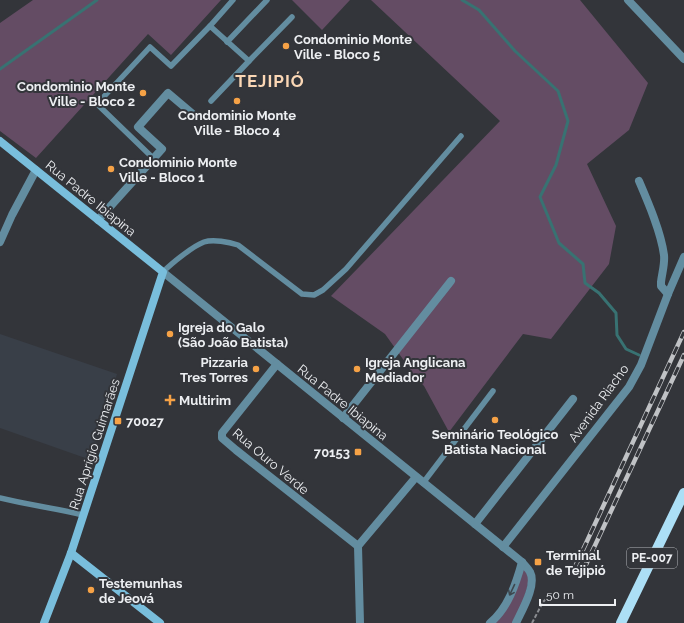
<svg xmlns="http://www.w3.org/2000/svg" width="684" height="623" font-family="Raleway,sans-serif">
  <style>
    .built { fill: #393f48 }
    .green { fill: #644c64 }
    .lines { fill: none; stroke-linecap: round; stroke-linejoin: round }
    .stream { stroke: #387272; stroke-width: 3 }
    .path { stroke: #8b8d91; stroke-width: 2; stroke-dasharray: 4 2; stroke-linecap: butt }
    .lane { stroke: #638da0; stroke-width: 5.5 }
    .street { stroke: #638da0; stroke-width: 8 }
    .secondary { stroke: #79bedc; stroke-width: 8 }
    .primary { stroke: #acdff6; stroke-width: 10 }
    .rail-casing { stroke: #c0c2c5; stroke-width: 4.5 }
    .rail { stroke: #33353a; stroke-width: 3; stroke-dasharray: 9; stroke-linecap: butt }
    .oneway { stroke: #3d474e }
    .poi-dot { fill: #f6a246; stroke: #33353a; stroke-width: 1.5 }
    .labels { text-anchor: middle; stroke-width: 4; stroke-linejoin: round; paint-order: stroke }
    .shield { fill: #33353a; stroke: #b5b7bb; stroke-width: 1 }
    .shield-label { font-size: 12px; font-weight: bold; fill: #edeff2 }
    .poi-label { font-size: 13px; font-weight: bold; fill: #edeff2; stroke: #33353a; text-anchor: start }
    .street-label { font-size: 13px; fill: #edeff2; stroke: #33353a }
    .district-label { font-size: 17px; font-weight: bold; letter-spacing: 1px; fill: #fbd7b5; stroke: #33353a }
  </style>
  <rect width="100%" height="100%" fill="#33353a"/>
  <polygon class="built" points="0,334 117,374 91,460 0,428"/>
  <g class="green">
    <polygon points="33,0 221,0 171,55 148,34 36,158 0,131 0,23"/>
    <polygon points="292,0 350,0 322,30"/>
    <polygon points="371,0 580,0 648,83 629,130 587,164 616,226 609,264 551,339 523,334 449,432 424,386 415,376 385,334 331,296 500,121"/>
    <polygon points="523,563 531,572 518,623 489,623 498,615"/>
  </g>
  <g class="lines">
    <g class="stream">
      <polyline points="462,0 479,10 515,51 558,91 568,121 556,165 540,197 559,243 583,264 585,283 599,293 616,313 617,335 626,349 639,355"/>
      <polyline points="0,69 97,0"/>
    </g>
    <polyline class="path" points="532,623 543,602 546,599"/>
    <g class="lane">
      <polyline points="210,26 233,0"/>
      <polyline points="227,42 267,0"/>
      <polyline points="211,101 249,61"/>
      <polyline points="153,158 97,104 150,47 171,66 210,26 249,61 292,17"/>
      <path d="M163,272C172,263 193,246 204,242C213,239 229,242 238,245L302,294L314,295L323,290L346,269L461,136"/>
      <polyline points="423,483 493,391"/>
      <path d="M0,498C28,505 55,508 83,515"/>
    </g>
    <g class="street">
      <polyline points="628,0 684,59"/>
      <path d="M639,181C648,202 661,232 664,255C665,264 662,273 661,282V286L668,294"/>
      <polyline points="98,220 162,149 138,127 168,93 194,115"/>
      <polyline points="0,242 12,215 36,170"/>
      <path d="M163,272L522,562C524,565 528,568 530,572C537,585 522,610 516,623"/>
      <polyline points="277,364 222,433 222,438 236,450 358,546"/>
      <polyline points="343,418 451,281"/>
      <polyline points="475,524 573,399"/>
      <polyline points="503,547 629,387 641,365 668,294 684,257"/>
      <polyline points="360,623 358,546 416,477"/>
      <path d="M490,623C508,608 516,584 522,562"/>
    </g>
    <g class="secondary">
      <polyline points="0,141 163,272 71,553 44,623"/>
      <polyline points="71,553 160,623"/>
    </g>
    <polyline class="primary" points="621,623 684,493"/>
    <g class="rail-casing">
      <g id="rail">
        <polyline points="575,567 684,332"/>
        <polyline points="583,571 684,355"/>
      </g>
    </g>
    <use href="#rail" class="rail"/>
  </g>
  <defs><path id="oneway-shaft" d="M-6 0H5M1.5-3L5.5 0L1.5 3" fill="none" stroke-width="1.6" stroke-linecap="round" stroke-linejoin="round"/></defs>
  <use class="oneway" href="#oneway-shaft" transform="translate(512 590) rotate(115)"/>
  <g class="poi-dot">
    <circle cx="286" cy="46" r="4"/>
    <circle cx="143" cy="93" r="4"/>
    <circle cx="237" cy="101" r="4"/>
    <circle cx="111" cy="169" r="4"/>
    <circle cx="170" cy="334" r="4"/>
    <circle cx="256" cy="369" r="4"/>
    <circle cx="357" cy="369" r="4"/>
    <path d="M168 394h4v4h4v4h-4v4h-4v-4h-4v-4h4z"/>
    <circle cx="495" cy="420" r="4"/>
    <rect x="114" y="417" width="8" height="8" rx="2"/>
    <rect x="354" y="448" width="8" height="8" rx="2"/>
    <rect x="534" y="558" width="8" height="8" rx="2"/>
    <circle cx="91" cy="590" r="4"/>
  </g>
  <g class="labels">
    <rect class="shield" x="627" y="548" width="50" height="20" rx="3"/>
    <g class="shield-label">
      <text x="652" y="562">PE-007</text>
    </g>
    <g class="poi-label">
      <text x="294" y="44">Condominio Monte<tspan x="294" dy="15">Ville - Bloco 5</tspan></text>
      <text x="135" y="91" text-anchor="end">Condominio Monte<tspan x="135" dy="15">Ville - Bloco 2</tspan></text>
      <text x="237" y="120" text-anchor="middle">Condominio Monte<tspan x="237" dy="15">Ville - Bloco 4</tspan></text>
      <text x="119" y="167">Condominio Monte<tspan x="119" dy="15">Ville - Bloco 1</tspan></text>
      <text x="178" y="332">Igreja do Galo<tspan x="178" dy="15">(São João Batista)</tspan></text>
      <text x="248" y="367" text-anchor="end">Pizzaria<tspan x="248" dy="15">Tres Torres</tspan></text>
      <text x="365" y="367">Igreja Anglicana<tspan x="365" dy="15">Mediador</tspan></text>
      <text x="179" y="405">Multirim</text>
      <text x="126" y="426">70027</text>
      <text x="495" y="439" text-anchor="middle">Seminário Teológico<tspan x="495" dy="15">Batista Nacional</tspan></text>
      <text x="350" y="457" text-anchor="end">70153</text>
      <text x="546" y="560">Terminal<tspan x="546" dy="15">de Tejipió</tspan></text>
      <text x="99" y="588">Testemunhas<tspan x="99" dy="15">de Jeová</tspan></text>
    </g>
    <g class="street-label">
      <text transform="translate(91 198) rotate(39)" y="5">Rua Padre Ibiapina</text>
      <text transform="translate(343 402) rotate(39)" y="5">Rua Padre Ibiapina</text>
      <text transform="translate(598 403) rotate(-54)" y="5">Avenida Riacho</text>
      <text transform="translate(94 444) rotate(-72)" y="5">Rua Aprígio Guimarães</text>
      <text transform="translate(271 461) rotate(40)" y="5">Rua Ouro Verde</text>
    </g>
    <g class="district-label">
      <text x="270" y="87">TEJIPIÓ</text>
    </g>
  </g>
  <path d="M540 599v6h75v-6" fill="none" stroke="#edeff2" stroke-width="2"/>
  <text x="546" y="599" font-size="12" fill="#edeff2" stroke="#33353a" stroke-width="3" paint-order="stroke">50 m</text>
</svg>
